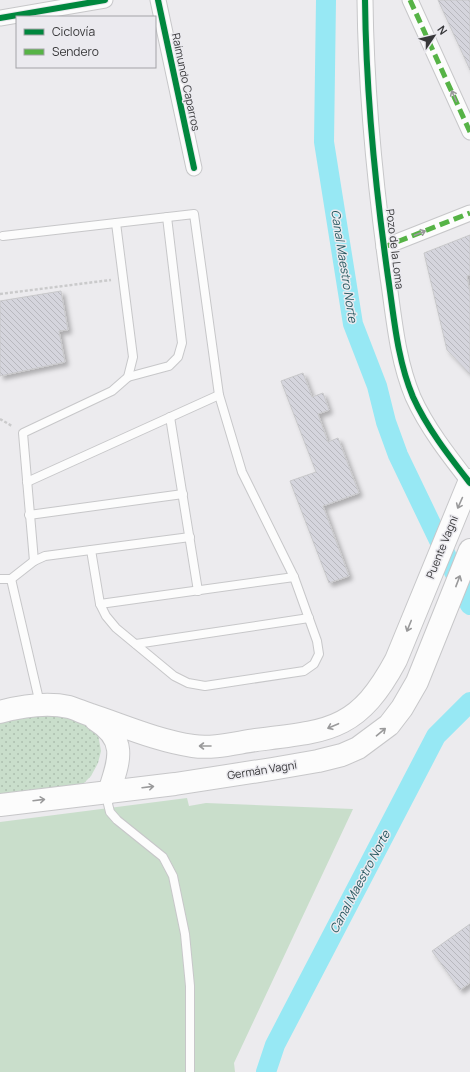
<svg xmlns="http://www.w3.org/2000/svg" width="470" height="1072" font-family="Manrope,sans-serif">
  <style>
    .grass { fill: url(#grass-dots) }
    .park { fill: #c9decb }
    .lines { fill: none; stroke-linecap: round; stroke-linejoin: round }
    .canal { stroke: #97e8f4; stroke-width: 20 }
    .building { fill: url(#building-back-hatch); stroke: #c8c8ca; filter: url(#shadow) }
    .lane-casing { stroke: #c7c7c9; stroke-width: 10 }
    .street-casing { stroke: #c7c7c9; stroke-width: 17 }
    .secondary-casing { stroke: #c7c7c9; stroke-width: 24 }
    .path { stroke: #cacacb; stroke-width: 2.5; stroke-dasharray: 3 2; stroke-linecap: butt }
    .lane { stroke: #fcfcfc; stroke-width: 8 }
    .street { stroke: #fcfcfc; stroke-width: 15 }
    .secondary { stroke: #fcfcfc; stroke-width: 22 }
    .quiet { stroke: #56b346; stroke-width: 5; stroke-dasharray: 10 5; stroke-linecap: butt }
    .cycleway-casing { stroke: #ebeaef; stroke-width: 8 }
    .cycleway { stroke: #00873e; stroke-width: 6 }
    .oneway { stroke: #9a9a9b }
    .labels { text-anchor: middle; stroke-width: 3; stroke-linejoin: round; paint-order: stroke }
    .street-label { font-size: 11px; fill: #38383a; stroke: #ebeaef }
    .water-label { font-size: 12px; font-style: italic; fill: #275960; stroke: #ebeaef }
  </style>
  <defs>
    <pattern id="grass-dots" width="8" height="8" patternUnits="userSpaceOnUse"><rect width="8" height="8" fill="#c9decb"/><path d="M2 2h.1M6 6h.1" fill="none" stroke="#adbfaf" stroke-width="1.8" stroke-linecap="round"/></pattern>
    <pattern id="building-back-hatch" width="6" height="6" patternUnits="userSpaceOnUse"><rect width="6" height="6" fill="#d5d5dd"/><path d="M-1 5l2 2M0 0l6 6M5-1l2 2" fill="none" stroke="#b8b8be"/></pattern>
    <filter id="shadow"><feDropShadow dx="3.5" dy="3.5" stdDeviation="2" flood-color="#0004"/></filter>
  </defs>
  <rect width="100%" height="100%" fill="#ecebee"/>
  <polygon class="grass" points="38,714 80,717 98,734 101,751 98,763 91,776 84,783 72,786 0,796 0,722"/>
  <polygon class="park" points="187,798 189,806 206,803 353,809 234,1063 235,1072 0,1072 0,822"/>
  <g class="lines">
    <g class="canal">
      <polyline points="326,0 324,142 353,324 377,386 386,422 398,455 470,605"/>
      <polyline points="266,1072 275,1045 436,736 470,702"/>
    </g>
  </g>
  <g class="building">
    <polygon points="438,0 470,0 470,70"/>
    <polygon points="470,235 470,275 467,276 470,293 470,374 447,350 424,253"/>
    <polygon points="61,291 68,330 59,331 65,362 0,376 0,301"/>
    <polygon points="303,373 312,397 323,393 329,410 318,414 328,442 338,438 359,493 323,506 349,576 329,583 290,481 316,472 281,381"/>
    <polygon points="470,924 470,983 460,990 432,951"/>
  </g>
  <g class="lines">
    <g class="lane-casing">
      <g id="lane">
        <polyline points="3,236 194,214 219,395 242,472 294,577 317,641 319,654 314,664 304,671 205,686 188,683 174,676 116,628 106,616 100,604 91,550"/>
        <polyline points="128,377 169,366 178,357 182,343 167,217"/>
        <polyline points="170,417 198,591"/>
        <polyline points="27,482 219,395"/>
        <polyline points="29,515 183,494"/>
        <polyline points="34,561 23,433 112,391 128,377 133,357 116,223"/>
        <polyline points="0,579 11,579 34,561 45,556 190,537"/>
        <polyline points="11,579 40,704"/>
        <polyline points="100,604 294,577"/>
        <polyline points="136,644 309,618"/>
        <polyline points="109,792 108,804 110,812 117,820 163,857 173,876 185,934 190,986 190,1072"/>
      </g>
    </g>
    <g class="street-casing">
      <g id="street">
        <polyline points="158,0 194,168"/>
        <path d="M365,0C366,92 375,185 388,277C394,317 397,359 413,397C427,428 449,456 470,483"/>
        <polyline points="410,0 470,132"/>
        <polyline points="0,18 105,0"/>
        <polyline points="384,247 470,213"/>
      </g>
    </g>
    <g class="secondary-casing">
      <g id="secondary">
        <path d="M0,712C22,706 46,702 69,707C76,709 84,713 91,715C124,726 158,741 193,746C213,749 235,743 256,740C329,731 358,731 396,660L470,480"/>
        <path d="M96,720C128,740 119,761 109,792"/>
        <polyline points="0,805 175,784 272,769 318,761 342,755 358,748 389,725 402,708 417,682 470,550"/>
      </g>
    </g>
    <g class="path">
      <polyline points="0,294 111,280"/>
      <polyline points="0,419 12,426"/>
    </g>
    <use href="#lane" class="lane"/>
    <use href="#street" class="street"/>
    <use href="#secondary" class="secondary"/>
    <g class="quiet">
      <polyline points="410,0 470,132"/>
      <polyline points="384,247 470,213"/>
    </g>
    <g class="cycleway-casing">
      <g id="cycleway">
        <polyline points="158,0 194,168"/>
        <path d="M365,0C366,92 375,185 388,277C394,317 397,359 413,397C427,428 449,456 470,483"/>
        <polyline points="0,18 105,0"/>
      </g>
    </g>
    <use href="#cycleway" class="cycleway"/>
  </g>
  <defs><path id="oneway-shaft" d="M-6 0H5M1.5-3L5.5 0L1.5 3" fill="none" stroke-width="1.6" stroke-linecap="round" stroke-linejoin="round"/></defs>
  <g class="oneway">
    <use href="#oneway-shaft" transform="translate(454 96) rotate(-114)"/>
    <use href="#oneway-shaft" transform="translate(420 233) rotate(-21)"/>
    <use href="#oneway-shaft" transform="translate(460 503) rotate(114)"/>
    <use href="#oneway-shaft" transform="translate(458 581) rotate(-69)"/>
    <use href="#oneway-shaft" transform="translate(409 626) rotate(112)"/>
    <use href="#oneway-shaft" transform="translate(333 726) rotate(157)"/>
    <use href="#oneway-shaft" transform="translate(381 732) rotate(-40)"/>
    <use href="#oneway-shaft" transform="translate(205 746) rotate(-180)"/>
    <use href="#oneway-shaft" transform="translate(148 787) rotate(-7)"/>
    <use href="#oneway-shaft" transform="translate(39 800) rotate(-7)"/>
  </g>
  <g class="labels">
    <g class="street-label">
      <text transform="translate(186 82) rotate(78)" y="4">Raimundo Caparros</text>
      <text transform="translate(395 249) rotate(83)" y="4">Pozo de la Loma</text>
      <text transform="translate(442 547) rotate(-68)" y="4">Puente Vagni</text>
      <text transform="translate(262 770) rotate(-9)" y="4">Germán Vagni</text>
    </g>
    <g class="water-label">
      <text transform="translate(344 266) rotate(81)" y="4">Canal Maestro Norte</text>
      <text transform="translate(360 882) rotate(-62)" y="4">Canal Maestro Norte</text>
    </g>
  </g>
  <rect x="16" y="16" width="140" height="52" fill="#ebeaef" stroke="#a3a3a7"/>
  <rect x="24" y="29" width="20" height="6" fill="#00873e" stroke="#a3a3a7"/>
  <text x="52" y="36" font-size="12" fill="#38383a">Ciclovía</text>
  <rect x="24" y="49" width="20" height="6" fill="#56b346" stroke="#a3a3a7"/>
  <text x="52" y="56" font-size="12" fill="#38383a">Sendero</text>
  <g transform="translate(434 36) rotate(55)" stroke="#ebeaef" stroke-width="3" paint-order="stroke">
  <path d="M0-3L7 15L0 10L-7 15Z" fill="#38383a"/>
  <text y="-6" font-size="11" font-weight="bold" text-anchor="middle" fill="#38383a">N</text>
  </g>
</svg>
